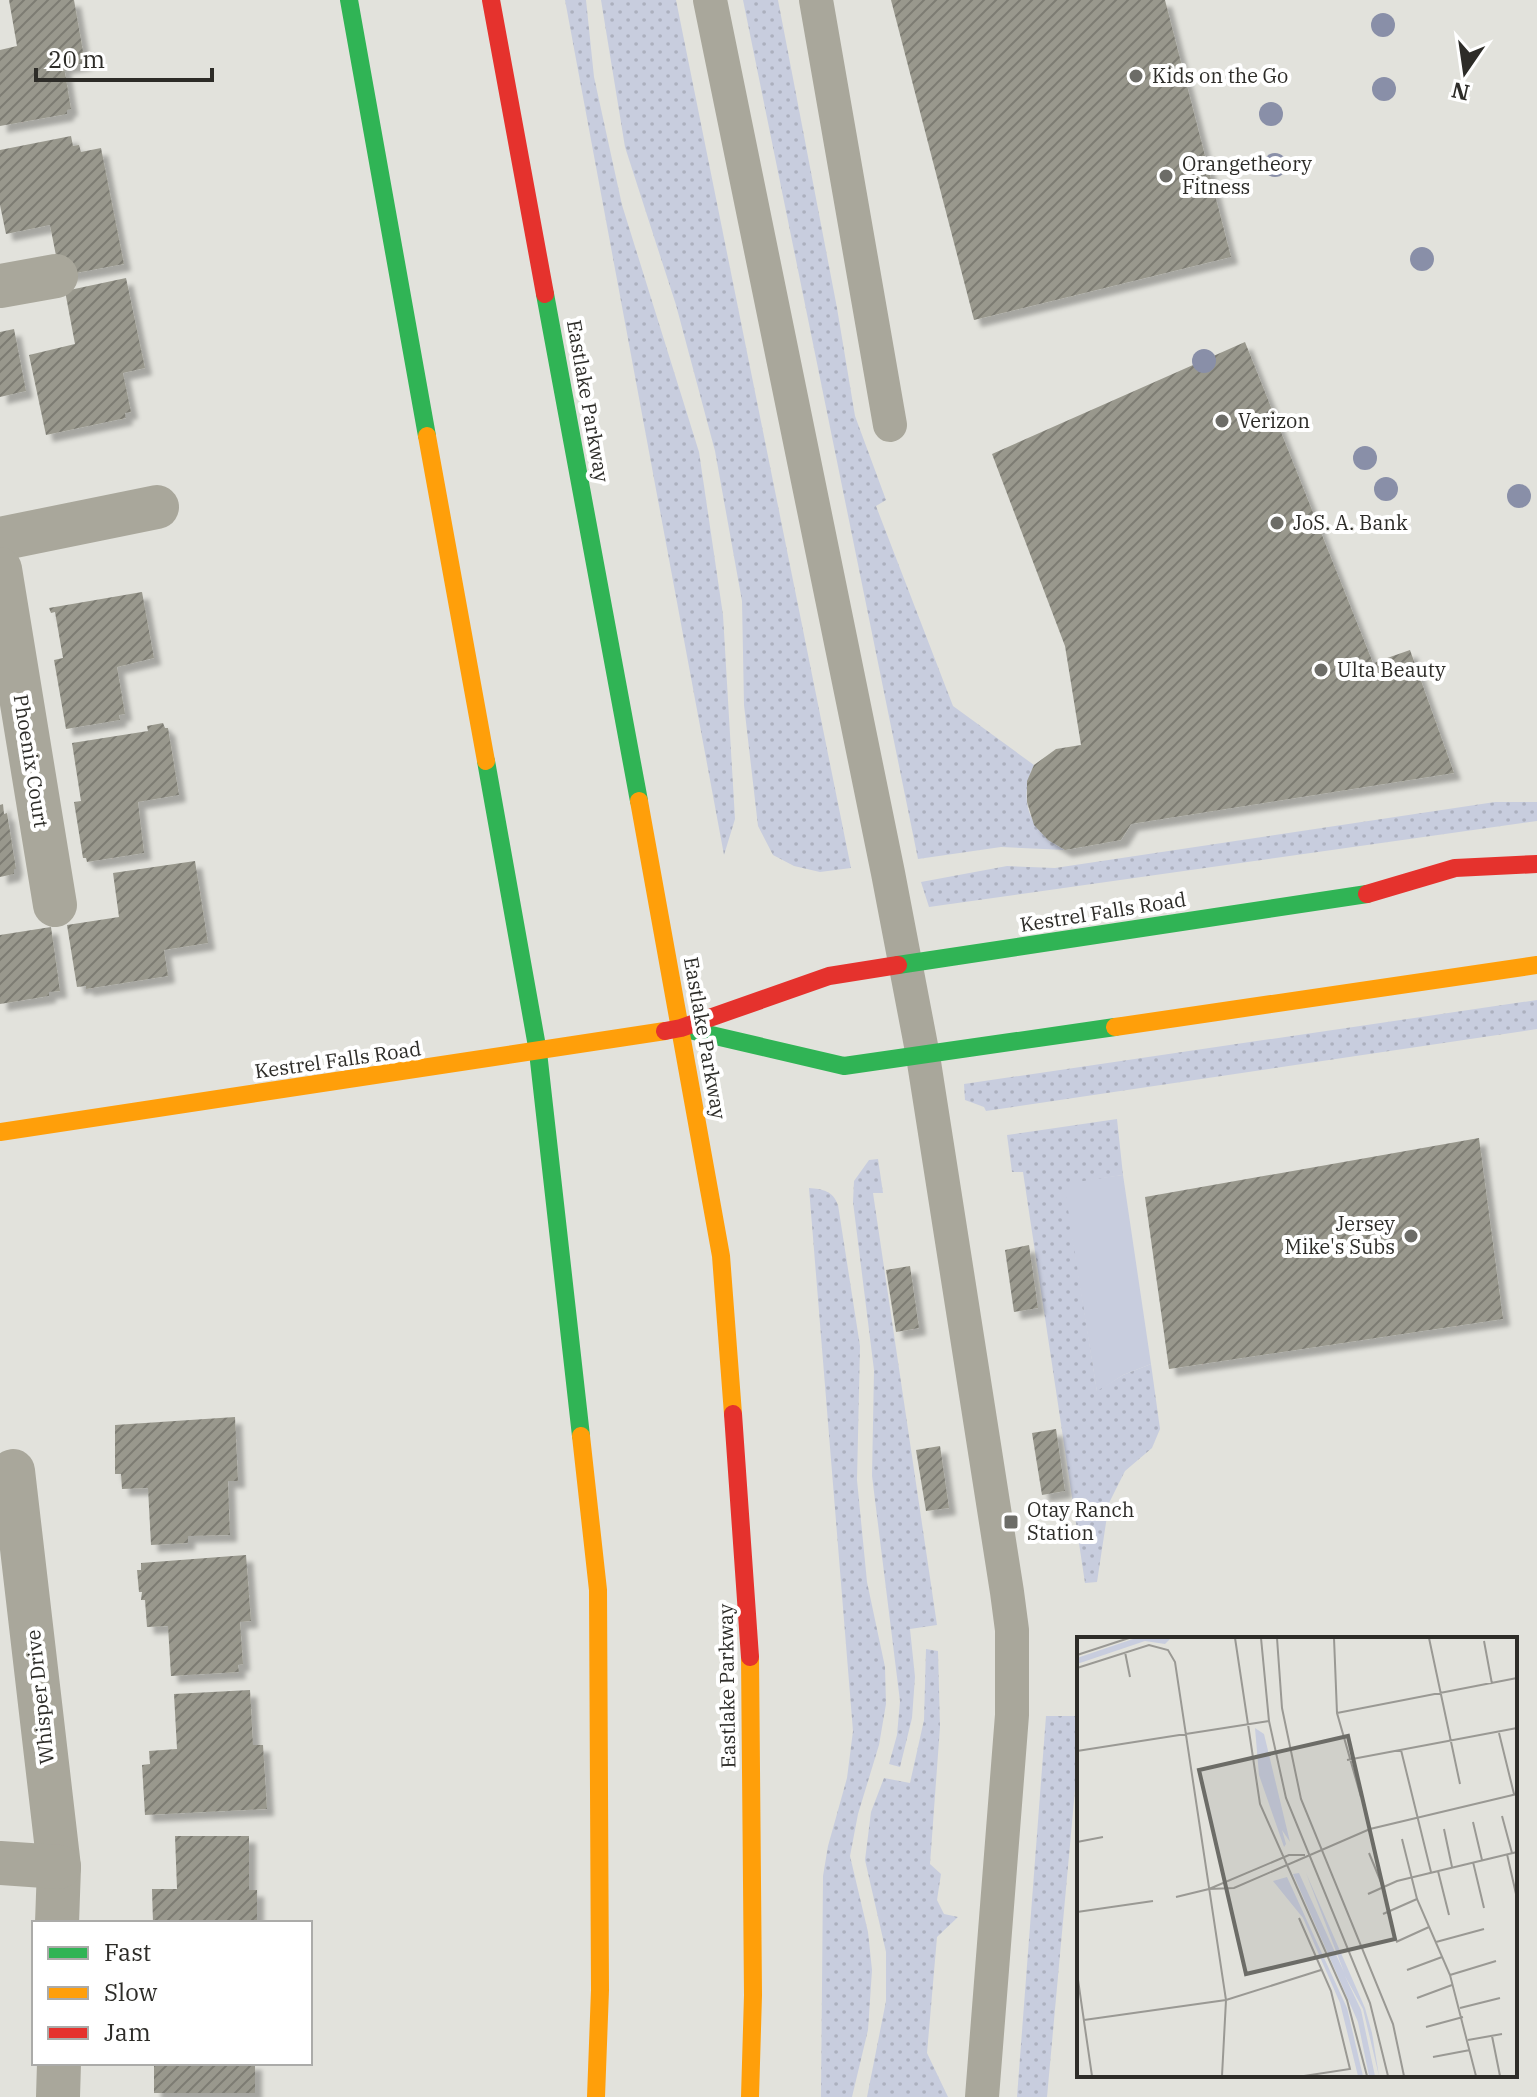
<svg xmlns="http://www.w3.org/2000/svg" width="1537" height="2097" font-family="'IBM Plex Serif',serif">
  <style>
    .grass { fill: #c8cdde }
    .park { fill: url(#park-dots) }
    .building { fill: url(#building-hatch); filter: url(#shadow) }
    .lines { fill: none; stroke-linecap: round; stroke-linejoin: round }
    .lane { stroke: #a9a79b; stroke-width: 34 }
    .street { stroke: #a9a79b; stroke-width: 44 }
    .fast { stroke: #30b455; stroke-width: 18 }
    .slow { stroke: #ff9f0a; stroke-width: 18 }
    .jam { stroke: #e5322d; stroke-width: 18 }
    .tree { fill: #898fa8 }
    .poi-dot { fill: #6c6c67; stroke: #fff; stroke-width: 3 }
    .labels { text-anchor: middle; stroke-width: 8; stroke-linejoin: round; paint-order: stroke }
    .poi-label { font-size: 20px; fill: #2d2c28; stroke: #fff; text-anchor: start }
    .street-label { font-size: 20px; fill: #2d2c28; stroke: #fff }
    .inset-road { fill: none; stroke: #9a9994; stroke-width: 2 }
    .view { fill: #6c6c67; fill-opacity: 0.15; stroke: #6c6c67; stroke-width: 4 }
    .inset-edge { fill: none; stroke: #2d2c28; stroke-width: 4 }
  </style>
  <defs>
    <pattern id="park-dots" width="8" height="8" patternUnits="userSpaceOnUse" patternTransform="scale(2)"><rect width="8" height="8" fill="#c8cdde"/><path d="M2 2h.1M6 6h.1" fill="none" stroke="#acb0be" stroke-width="1.8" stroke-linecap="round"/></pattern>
    <pattern id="building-hatch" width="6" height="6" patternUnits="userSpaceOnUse" patternTransform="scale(2)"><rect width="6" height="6" fill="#99988d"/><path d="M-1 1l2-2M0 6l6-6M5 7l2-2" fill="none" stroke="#7d7c73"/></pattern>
    <filter id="shadow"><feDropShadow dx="7" dy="7" stdDeviation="2" flood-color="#0004"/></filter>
  </defs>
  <rect width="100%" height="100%" fill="#e2e2dc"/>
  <polygon class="grass" points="1123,1175 1151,1364 1123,1375 1097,1392 1063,1183"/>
  <g class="park">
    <polygon points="565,0 586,0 594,77 622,205 699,452 723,615 735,819 724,855"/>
    <polygon points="601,0 676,0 851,868 820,872 794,866 773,855 758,826 744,705 742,601 715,451 676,305 625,147"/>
    <path d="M743,0H778L837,308L855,416L886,500L876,506L953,706L1034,765C1017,803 1030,830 1065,850L1001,847L918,859Z"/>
    <polygon points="1495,802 1537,802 1537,821 929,907 921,882 1007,866 1055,868"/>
    <polygon points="1537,1000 1537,1029 986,1111 984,1107 965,1100 964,1084"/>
    <polygon points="1117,1119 1123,1175 1064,1184 1097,1391 1123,1375 1151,1364 1160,1429 1152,1448 1125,1471 1109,1503 1097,1582 1085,1583 1023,1172 1012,1172 1007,1135"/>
    <polygon points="878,1159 883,1193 873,1193 937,1625 910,1629 915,1677 912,1718 900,1767 889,1764 897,1735 900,1701 872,1476 874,1370 853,1202 854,1181 869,1160"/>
    <path d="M809,1188C823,1189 833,1191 838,1205L860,1346L857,1480L867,1582L885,1667L886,1704L879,1745L858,1814L850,1856L868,1932L872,1970L868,2030L852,2097H821L823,1876L828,1846L847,1778L853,1731Z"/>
    <polygon points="926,1649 938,1651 940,1727 930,1864 941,1874 937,1900 944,1914 958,1917 937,1937 927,2053 948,2097 867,2097 886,2001 886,1952 865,1860 871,1812 884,1778 910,1783 924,1720"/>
    <polygon points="1046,1716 1079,1716 1079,1746 1047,2097 1017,2097"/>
  </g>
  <g class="building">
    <polygon points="9,0 74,0 85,63 64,67 71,109 67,110 67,114 0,126 0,50 17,46"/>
    <polygon points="891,0 1165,0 1231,257 974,320"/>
    <polygon points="71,136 73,146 79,145 81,152 101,148 124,264 60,276 50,225 6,234 0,205 0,150"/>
    <polygon points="126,278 145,368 123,373 131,412 125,413 126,418 46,435 29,355 75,344 65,291"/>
    <polygon points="14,329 26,391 0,397 0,332"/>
    <polygon points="1245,342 1373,663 1410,650 1454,773 1131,824 1121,840 1065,850 1048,840 1034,825 1027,802 1027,781 1034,765 1056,749 1081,745 1065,646 992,454"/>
    <polygon points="142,592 154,658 117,667 125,714 119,715 120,720 66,729 54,660 63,658 55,612 51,613 49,608"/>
    <polygon points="163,723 165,728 168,728 179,795 138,802 144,853 87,862 86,858 83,858 74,802 81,801 72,743 148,731 147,726"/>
    <polygon points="3,804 4,814 7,813 16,869 14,869 14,874 0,877 0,805"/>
    <polygon points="195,861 208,943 164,950 168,976 86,989 86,986 77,987 67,925 119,917 113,873"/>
    <polygon points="51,927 60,991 49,992 49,996 0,1004 0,935"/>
    <polygon points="1479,1138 1503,1319 1169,1369 1145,1197"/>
    <polygon points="1029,1245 1038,1308 1014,1312 1005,1250"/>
    <polygon points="910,1266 919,1328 896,1332 886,1270"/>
    <polygon points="235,1417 238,1481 228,1481 230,1535 188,1536 188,1543 151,1545 148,1488 122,1489 121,1474 115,1474 115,1425"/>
    <polygon points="1056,1429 1065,1491 1042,1495 1032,1433"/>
    <polygon points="940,1446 949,1508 926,1511 916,1450"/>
    <polygon points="246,1555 251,1621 240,1622 243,1664 238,1665 239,1672 171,1676 168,1626 147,1627 145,1600 141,1600 142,1592 139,1592 137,1570 141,1570 141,1563"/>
    <polygon points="250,1690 253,1745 263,1745 267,1809 145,1815 142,1765 150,1764 149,1751 177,1749 174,1694"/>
    <polygon points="175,1836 249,1836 249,1890 257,1890 257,1923 153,1923 152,1889 177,1889"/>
    <rect x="154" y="2063" width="101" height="30"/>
  </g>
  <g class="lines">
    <g class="lane">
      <polyline points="710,0 888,873 923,1056 1007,1592 1012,1630 1012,1715 982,2097"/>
      <polyline points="816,0 890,425"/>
    </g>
    <g class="street">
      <polyline points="0,286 56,276"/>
      <polyline points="0,539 157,507"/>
      <polyline points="0,569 55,905"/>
      <polyline points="13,1471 59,1867 57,1923"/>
      <polyline points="0,1863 59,1867"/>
      <polyline points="58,2097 59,2063"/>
    </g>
    <g class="fast">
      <polyline points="349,0 427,436"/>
      <polyline points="545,294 639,801"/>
      <polyline points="486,761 538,1052 581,1436"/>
      <polyline points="898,965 1367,894"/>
      <polyline points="681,1028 844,1066 1115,1027"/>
    </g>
    <g class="slow">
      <polyline points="427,436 486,761"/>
      <polyline points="639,801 721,1256 733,1414"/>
      <polyline points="1115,1027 1537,965"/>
      <polyline points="0,1132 665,1031"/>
      <polyline points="581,1436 598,1590 600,1990 596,2097"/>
      <polyline points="750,2097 753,1995 750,1657"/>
    </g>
    <g class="jam">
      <polyline points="491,0 545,294"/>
      <polyline points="1367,894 1455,868 1537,864"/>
      <polyline points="665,1031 681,1028 829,976 898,965"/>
      <polyline points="733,1414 750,1657"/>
    </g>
  </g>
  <g class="tree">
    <circle cx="1383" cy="25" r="12"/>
    <circle cx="1384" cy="89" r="12"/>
    <circle cx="1271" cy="114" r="12"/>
    <circle cx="1275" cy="165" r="12"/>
    <circle cx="1422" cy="259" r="12"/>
    <circle cx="1204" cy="361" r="12"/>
    <circle cx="1365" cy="458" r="12"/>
    <circle cx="1386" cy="489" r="12"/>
    <circle cx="1519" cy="496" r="12"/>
  </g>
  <g class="poi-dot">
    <circle cx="1136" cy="76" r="8"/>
    <circle cx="1166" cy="176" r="8"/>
    <circle cx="1222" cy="421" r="8"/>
    <circle cx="1277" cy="523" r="8"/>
    <circle cx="1321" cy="670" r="8"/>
    <circle cx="1411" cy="1236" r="8"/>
    <rect x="1003" y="1514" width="16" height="16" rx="4"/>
  </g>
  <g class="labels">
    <g class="poi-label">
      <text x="1152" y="83">Kids on the Go</text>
      <text x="1182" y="171">Orangetheory<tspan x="1182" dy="23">Fitness</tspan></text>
      <text x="1238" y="428">Verizon</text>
      <text x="1293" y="530">JoS. A. Bank</text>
      <text x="1337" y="677">Ulta Beauty</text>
      <text x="1395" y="1231" text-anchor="end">Jersey<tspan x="1395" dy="23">Mike's Subs</tspan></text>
      <text x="1027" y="1517">Otay Ranch<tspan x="1027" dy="23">Station</tspan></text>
    </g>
    <g class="street-label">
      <text transform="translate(588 401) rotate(80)" y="7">Eastlake Parkway</text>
      <text transform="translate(31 761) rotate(81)" y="7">Phoenix Court</text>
      <text transform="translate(1103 912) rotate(-9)" y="7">Kestrel Falls Road</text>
      <text transform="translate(705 1038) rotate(80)" y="7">Eastlake Parkway</text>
      <text transform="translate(338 1060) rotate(-8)" y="7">Kestrel Falls Road</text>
      <text transform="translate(727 1686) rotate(-91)" y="7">Eastlake Parkway</text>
      <text transform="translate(40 1697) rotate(-96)" y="7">Whisper Drive</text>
    </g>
  </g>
  <g transform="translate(1077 1637)">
    <rect width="440" height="440" fill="#e2e2dc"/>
    <path d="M59,1H94L88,7L68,4L0,27V21ZM178,91L187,97L213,205L205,193L209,207L207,210L182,138ZM222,236L267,335L229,236L288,371L295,396L302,439L286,372L268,339L284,373L298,439H292L281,385L216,237ZM210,240L270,371L286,439H281L263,366L226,281L196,244Z" fill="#c8cdde"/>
    <path class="inset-road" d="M158,1L183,167L270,363L290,439M184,1L192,84L209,161L293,366L311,439M200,1L205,71L224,162L316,387L327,439M257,1L260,76L284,160M352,1L383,147M407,4L415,47M48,15L53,40M0,18L52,1M0,31L72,8L91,13L98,25L149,363L145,439M260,76L440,41M422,96L437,157M324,113L354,235M0,114L192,84M270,123L440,91M425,179L435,216M396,185L405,223M367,192L375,230M325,202L340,262L373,338L399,439M0,205L26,200M292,216L306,250M430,217L439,257M396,225L407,271M361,234L372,278M132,252L157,251L293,192L440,157M291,257L320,244L440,215M99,260L132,252L212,218H228M0,275L76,264M306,277L340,262M222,281L254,354L273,432L227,439M319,305L352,290M359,305L407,292M330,333L365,320M0,336L15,439M373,338L419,324M340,361L375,348M383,371L423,361M7,383L149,363L244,333M349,390L386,380M415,399L423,439M391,403L425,397M356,420L393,413"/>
    <path class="view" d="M271,99L318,302L169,337L122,133Z"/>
    <rect width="440" height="440" class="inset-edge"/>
  </g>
  <rect x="32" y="1921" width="280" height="144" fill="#ffffff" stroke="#ababa9" stroke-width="2"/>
  <rect x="48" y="1947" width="40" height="12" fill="#30b455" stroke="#ababa9" stroke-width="2"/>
  <text x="104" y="1961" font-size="24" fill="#2d2c28">Fast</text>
  <rect x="48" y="1987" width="40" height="12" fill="#ff9f0a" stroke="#ababa9" stroke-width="2"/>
  <text x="104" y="2001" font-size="24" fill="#2d2c28">Slow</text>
  <rect x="48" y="2027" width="40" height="12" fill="#e5322d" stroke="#ababa9" stroke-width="2"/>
  <text x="104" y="2041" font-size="24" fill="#2d2c28">Jam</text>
  <g transform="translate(1465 72) rotate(193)" stroke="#ffffff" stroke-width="6" paint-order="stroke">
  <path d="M0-6L14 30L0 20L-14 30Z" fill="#2d2c28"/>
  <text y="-12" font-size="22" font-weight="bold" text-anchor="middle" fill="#2d2c28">N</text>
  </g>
  <path d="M36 68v12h176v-12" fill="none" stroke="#2d2c28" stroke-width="4"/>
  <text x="48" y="68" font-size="24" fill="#2d2c28" stroke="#ffffff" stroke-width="6" paint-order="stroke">20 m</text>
</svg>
